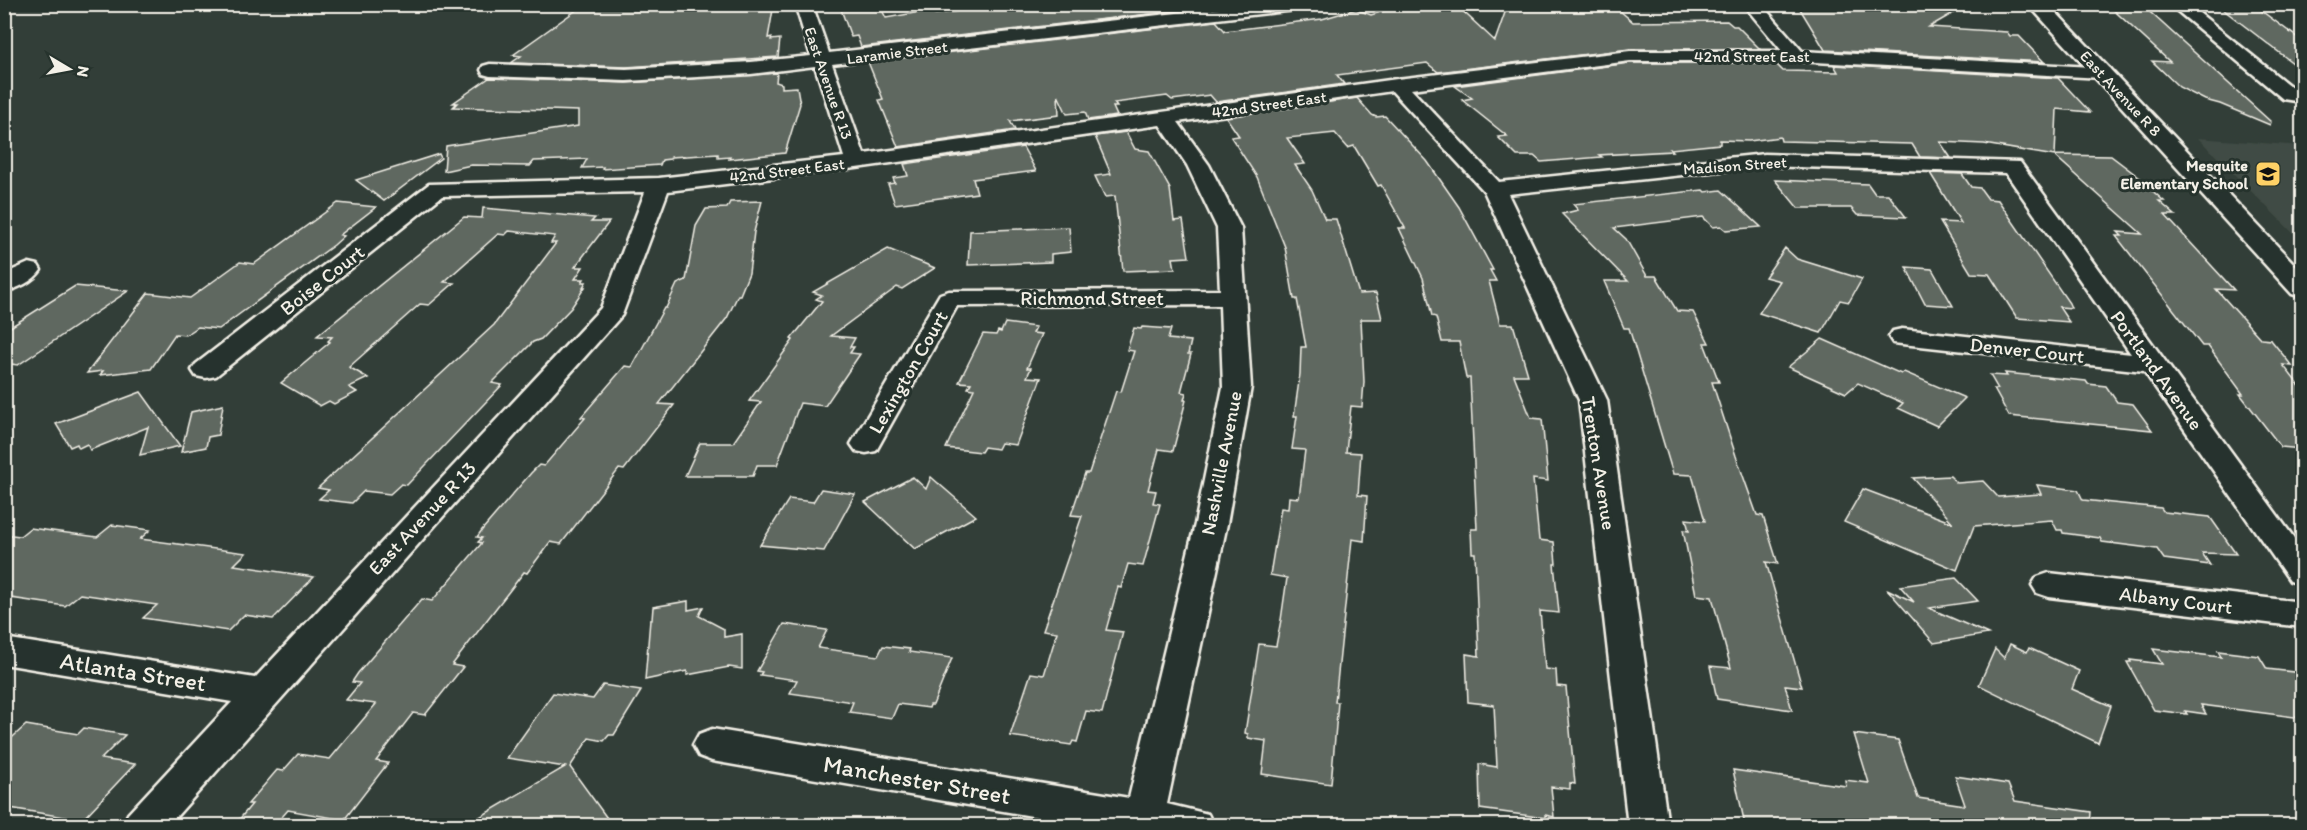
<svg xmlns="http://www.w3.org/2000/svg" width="2307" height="830" font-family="Itim,sans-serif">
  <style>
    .built { fill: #404b44 }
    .building { fill: #5f6861; stroke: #f4f1e8; stroke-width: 1.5 }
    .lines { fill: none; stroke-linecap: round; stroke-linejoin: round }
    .minor-casing { stroke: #f4f1e8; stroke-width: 5 }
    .tertiary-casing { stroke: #f4f1e8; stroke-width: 5 }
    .minor { fill: #26332d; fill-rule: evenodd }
    .tertiary { fill: #26332d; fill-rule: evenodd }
    .labels { text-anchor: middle; stroke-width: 6; stroke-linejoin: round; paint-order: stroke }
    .far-street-label { font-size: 16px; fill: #f4f1e8; stroke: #26332d }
    .far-poi-label { font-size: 16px; font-weight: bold; fill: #f4f1e8; stroke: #26332d; text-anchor: end }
    .street-label { font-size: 20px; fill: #f4f1e8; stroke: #26332d }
    .near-street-label { font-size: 24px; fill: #f4f1e8; stroke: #26332d }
  </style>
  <rect width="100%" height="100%" fill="#323e38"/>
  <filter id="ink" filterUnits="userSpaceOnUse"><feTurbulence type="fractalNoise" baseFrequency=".0167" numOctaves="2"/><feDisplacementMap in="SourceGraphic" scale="12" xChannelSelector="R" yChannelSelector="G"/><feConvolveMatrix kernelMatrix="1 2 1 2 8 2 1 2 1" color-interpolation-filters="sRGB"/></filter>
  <g filter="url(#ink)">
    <polygon class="built" points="2198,138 2302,146 2302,242"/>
    <g class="building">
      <polygon points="585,4 774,4 768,38 772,37 771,40 780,39 778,57 626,67 511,63 521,56 513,55"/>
      <polygon points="839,4 879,4 886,18 926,11 936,14 983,8 985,11 1001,9 1002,11 1059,4 1197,4 1201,8 861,47 857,36 851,37"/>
      <polygon points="1407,4 1455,4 1495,41 1508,4 1612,4 1633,22 1727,21 1733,26 1737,26 1760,49 1630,49 1438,72 1427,63 1337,75 1344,84 1216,102 1210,95 1172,100 1167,96 1114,103 1117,107 1113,107 1117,116 1088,120 1085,112 1067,114 1058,95 1059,115 1010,121 1015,130 898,147 879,100 883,99 868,62 1216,21 1225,31 1322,19 1356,9 1371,15"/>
      <polygon points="1797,4 1969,4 1929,27 2007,32 2010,36 2019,36 2044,62 1825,50"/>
      <polygon points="2107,4 2141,4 2271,122 2270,125 2220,104 2205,100 2179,87 2152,61 2170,62"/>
      <polygon points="2216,4 2252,4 2302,41 2302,70"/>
      <polygon points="1630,63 1775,63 1783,71 1838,72 1834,65 2058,78 2090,112 2057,109 2055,155 2111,156 2144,181 2141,181 2164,201 2159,201 2175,215 2165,215 2234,290 2216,289 2261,339 2271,340 2292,366 2283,365 2302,389 2302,449 2281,447 2240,394 2243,394 2208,346 2202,346 2116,236 2122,236 2118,232 2142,234 2055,156 1984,144 1940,142 1951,158 1920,157 1912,144 1781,141 1780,137 1749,141 1720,140 1720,144 1670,149 1672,151 1599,155 1602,157 1541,162 1534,156 1517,156 1498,137 1507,136 1462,100 1472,98 1455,86"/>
      <polygon points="777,73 776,82 782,84 782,88 797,87 800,104 785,153 729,159 730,157 718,158 718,154 671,157 670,159 662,160 660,165 602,169 603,167 582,168 587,159 534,161 530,166 471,165 444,171 446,146 578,126 578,111 453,107 457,103 453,103 489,78 626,83"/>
      <polygon points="1357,98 1372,115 1376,117 1385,116 1427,161 1459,207 1493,270 1490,270 1496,281 1489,281 1500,324 1513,324 1528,375 1514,375 1531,418 1542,419 1548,481 1533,479 1539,540 1554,542 1556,564 1554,564 1559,613 1540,611 1545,669 1556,670 1557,686 1566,687 1575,784 1570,783 1570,789 1551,787 1554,817 1545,815 1545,818 1480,809 1479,764 1497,767 1494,705 1468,702 1466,654 1479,656 1475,553 1472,553 1471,529 1477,529 1470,378 1466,378 1459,342 1442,342 1436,317 1432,316 1423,278 1399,228 1405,228 1381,185 1378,186 1354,146 1348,148 1335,133 1287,138 1305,164 1295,165 1312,190 1325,219 1336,219 1359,294 1376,293 1382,319 1361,319 1364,382 1362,407 1351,406 1346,452 1361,453 1358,495 1367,496 1364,541 1352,539 1335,702 1338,702 1331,784 1262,774 1266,741 1248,738 1248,734 1245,733 1259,644 1276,646 1281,620 1287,578 1270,575 1281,508 1288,509 1289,497 1299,498 1305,450 1292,449 1297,416 1294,416 1300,374 1301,347 1306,347 1297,299 1294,299 1285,247 1257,177 1231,137 1239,136 1226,117"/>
      <polygon points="1126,132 1135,149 1149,151 1170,189 1174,221 1183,220 1189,257 1173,258 1175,269 1123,271 1115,196 1105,197 1095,176 1111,174 1095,136"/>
      <polygon points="1023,147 1036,171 973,179 977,193 895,204 888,184 895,183 893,178 908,176 904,164"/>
      <polygon points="439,154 441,158 384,201 356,180"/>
      <polygon points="1930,173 1962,174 1971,187 1980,188 1988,199 1998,200 2069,303 2071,308 2059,307 2069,322 2017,318 1989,274 1971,273 1940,222 1961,223"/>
      <polygon points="1775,180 1868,184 1875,194 1888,194 1906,217 1857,215 1851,208 1798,208"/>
      <polygon points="1703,190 1705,192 1721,190 1761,227 1726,230 1721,226 1713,227 1703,217 1614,228 1626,239 1647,276 1656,276 1677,311 1693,312 1709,343 1704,343 1719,382 1712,382 1736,456 1757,515 1763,516 1778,564 1766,562 1802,687 1785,685 1792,710 1717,699 1710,666 1731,668 1712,597 1696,595 1683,530 1689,531 1686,519 1705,521 1692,475 1673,474 1629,328 1624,328 1604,281 1628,281 1562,214 1578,210 1573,204"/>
      <polygon points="762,201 754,232 749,273 740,295 738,295 727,318 659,404 674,405 624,470 619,469 561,544 550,542 527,573 524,572 452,665 463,667 425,715 413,713 376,761 388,763 344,820 288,810 275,825 238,821 252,804 248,804 277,770 283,771 298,754 330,759 376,704 346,700 360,683 352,682 358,673 422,599 432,601 482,543 478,542 482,538 477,537 482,530 531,473 539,465 544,466 585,418 581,417 625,366 632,367 664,308 666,308 677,284 686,280 696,226 706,209 727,208 730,202"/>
      <polygon points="338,203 376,207 340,235 344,236 334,245 219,329 198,327 186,335 175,334 151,369 100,375 103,371 87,373 148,293 190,298 240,262 254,264"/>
      <polygon points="483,208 595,218 591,222 609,222 575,267 583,267 575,279 584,279 582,282 586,282 583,287 585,287 571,308 541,339 533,342 492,383 502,385 407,485 401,484 390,494 364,491 352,503 319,499 329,490 318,488 494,325 556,243 551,243 555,236 509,231 505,235 498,234 444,282 454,283 429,305 420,304 349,367 368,378 349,387 357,392 334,404 329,401 320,406 281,383 330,342 328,341 332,337 317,336 464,217 482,218"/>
      <polygon points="1069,227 1071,252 1051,254 1051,262 968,265 970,231"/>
      <polygon points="1785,248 1797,259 1862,279 1849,302 1840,300 1821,333 1759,313 1780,281 1765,277"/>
      <polygon points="888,249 935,268 902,289 897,287 831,336 855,338 850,347 854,347 850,353 860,354 825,406 800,403 777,465 757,465 753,476 685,476 700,443 733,443 761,402 749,401 793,340 791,339 822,301 816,299 822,295 813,292"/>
      <polygon points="1906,267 1932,269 1953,306 1925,304"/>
      <polygon points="75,286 128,291 18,365 4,363 4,331"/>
      <polygon points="1005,323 1036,327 1033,333 1042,334 1027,368 1031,368 1027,377 1041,378 1016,445 1001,443 998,449 984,447 981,452 946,448 974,389 968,388 971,383 959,382 983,334 996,335 998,331 1001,332"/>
      <polygon points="1142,327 1171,329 1168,339 1191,341 1188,354 1191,354 1181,392 1186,393 1184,400 1186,400 1173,451 1159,449 1148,490 1156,491 1153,503 1160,504 1143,566 1128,564 1121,588 1118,587 1106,630 1123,632 1102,713 1086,711 1077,742 1073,741 1071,745 1010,736 1031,673 1044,675 1057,632 1043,630 1082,516 1071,515 1085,473 1089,473 1116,391 1121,392 1134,351 1127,350 1134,328 1141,329"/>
      <polygon points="1822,339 1901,374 1904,372 1965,398 1937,426 1898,408 1903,403 1858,383 1846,393 1788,367"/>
      <polygon points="2005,373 2086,381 2088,384 2106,386 2117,402 2133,404 2152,430 2009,416 1994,389 1998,389 1990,375 2007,376"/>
      <polygon points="141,392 180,446 140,455 148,427 90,450 87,444 79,448 77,444 70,447 56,424"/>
      <polygon points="223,405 218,435 208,437 206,447 181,452 191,412"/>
      <polygon points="1950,476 1957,483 1983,481 1998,497 2041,494 2037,485 2078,490 2083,500 2161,508 2164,512 2210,517 2236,554 2202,553 2210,565 2164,559 2157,549 2102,542 2100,538 2063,533 2062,530 2057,530 2052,520 1974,526 1957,570 1844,522 1863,489 1953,523 1913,478"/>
      <polygon points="913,477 926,489 931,477 976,516 915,549 865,502"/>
      <polygon points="821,489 855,494 824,551 760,545 789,499 813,502"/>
      <polygon points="112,525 150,530 140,539 246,553 234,565 314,577 273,619 244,615 228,631 143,618 157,605 80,594 65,606 4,597 4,534 20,536 30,528 97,537"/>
      <polygon points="1956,578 1978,601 1929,608 1988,634 1934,643 1887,589 1914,602 1900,586"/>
      <polygon points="688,601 688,610 703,607 699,616 724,629 724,637 742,634 742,669 729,667 687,675 687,671 645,680 650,620 652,620 653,607"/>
      <polygon points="784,624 827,630 818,648 878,656 883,646 910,649 909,652 952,658 933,705 930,705 929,708 898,704 892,718 849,712 853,702 790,693 797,680 760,675 762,672 757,671"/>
      <polygon points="2010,644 2027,652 2029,648 2079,671 2072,689 2111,706 2098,743 1979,685 1995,649 2004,658"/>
      <polygon points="2153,649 2221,657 2218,651 2259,656 2267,669 2302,673 2302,718 2201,705 2206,714 2185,711 2187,714 2154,710 2127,662 2131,662 2130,660 2162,664"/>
      <polygon points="603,685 641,691 614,735 609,735 604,741 589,738 570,767 612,825 466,825 565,767 507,758 553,693 593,699"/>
      <polygon points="26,725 78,734 84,728 125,735 101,759 135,764 82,820 4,807 4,745"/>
      <polygon points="1854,734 1898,740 1918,798 1965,805 1955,776 2008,784 2015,801 2091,812 2090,825 1745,825 1733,770 1846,786 1845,780 1869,783"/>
    </g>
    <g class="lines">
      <g class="minor-casing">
        <g id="minor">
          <polygon points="795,4 812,4 829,53 1255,4 1311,4 1303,9 832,64 864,154 1397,79 1630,51 1782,51 1743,4 1761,4 1802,51 2109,68 2111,72 2109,76 2102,78 1797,61 1630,61 1411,89 1499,182 1765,154 2020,162 2302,549 2302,585 2290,581 2144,371 1893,343 1889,337 1893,331 1902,329 2131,354 2006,173 1765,166 1508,194 1607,400 1668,826 1628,826 1579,400 1484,191 1392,91 1178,122 1209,165 1241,228 1251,387 1227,524 1167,804 1208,814 1214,826 1090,826 712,761 699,756 693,745 699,734 712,729 1129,798 1195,524 1223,387 1220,305 957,306 876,451 866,453 856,451 851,444 940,294 949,291 1220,290 1217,228 1187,165 1160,125 856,168 668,191 622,315 168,826 122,826 128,814 232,702 4,664 4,638 255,678 601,308 645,192 442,196 216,376 206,378 196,376 192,370 196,364 429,184 659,178 844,157 815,66 751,74 626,81 490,76 483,74 481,70 483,66 490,64 626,69 751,62 811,56"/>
          <polygon points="2169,4 2188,4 2295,90 2302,90 2302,102 2283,99"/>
          <path d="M29,263L38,265L41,270C34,281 17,289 4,292V274Z"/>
          <polygon points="2049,573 2302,602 2302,627 2049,597 2037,593 2032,585 2037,577"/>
        </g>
      </g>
      <g class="tertiary-casing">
        <polygon id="tertiary" points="2028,4 2048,4 2302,272 2302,297 2292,294"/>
      </g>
      <use href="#minor" class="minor"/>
      <use href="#tertiary" class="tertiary"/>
    </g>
  </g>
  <defs>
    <g id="school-square" transform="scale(1.35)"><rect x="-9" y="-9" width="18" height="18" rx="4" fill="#ffd166" stroke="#26332d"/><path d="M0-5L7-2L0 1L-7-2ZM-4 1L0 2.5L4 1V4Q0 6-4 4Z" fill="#111"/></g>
  </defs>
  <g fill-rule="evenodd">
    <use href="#school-square" x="2268" y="174"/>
  </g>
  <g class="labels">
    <g class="far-street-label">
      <text transform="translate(897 52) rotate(-7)" y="6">Laramie Street</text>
      <text x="1752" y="62">42nd Street East</text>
      <text transform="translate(829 83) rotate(71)" y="6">East Avenue R 13</text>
      <text transform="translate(2121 93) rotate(47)" y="6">East Avenue R 8</text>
      <text transform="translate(1269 104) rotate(-8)" y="6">42nd Street East</text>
      <text transform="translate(1735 165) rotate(-4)" y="6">Madison Street</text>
      <text transform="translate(787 170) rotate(-7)" y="6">42nd Street East</text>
    </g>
    <g class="far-poi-label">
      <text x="2248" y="171">Mesquite<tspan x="2248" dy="18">Elementary School</tspan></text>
    </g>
    <g class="street-label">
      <text transform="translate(322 280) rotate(-38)" y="7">Boise Court</text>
      <text x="1092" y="305">Richmond Street</text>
      <text transform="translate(2027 350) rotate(6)" y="7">Denver Court</text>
      <text transform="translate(2157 370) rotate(54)" y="7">Portland Avenue</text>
      <text transform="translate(908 372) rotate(-60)" y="7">Lexington Court</text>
      <text transform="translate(1221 463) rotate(-79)" y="7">Nashville Avenue</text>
      <text transform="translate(1599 463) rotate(81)" y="7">Trenton Avenue</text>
      <text transform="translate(422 518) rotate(-47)" y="7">East Avenue R 13</text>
      <text transform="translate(2176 600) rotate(7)" y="7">Albany Court</text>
    </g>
    <g class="near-street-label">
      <text transform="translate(133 672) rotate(9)" y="8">Atlanta Street</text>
      <text transform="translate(917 780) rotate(10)" y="8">Manchester Street</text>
    </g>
  </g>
  <rect width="2307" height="830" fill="none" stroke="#26332d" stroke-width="24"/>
  <rect x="12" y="12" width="2283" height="806" fill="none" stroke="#f4f1e8" stroke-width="2" filter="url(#ink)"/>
  <g transform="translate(69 69) rotate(100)" stroke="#26332d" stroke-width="4.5" paint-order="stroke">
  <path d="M0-4.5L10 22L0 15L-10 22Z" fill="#f4f1e8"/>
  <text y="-9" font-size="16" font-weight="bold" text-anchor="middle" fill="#f4f1e8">N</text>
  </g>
</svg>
